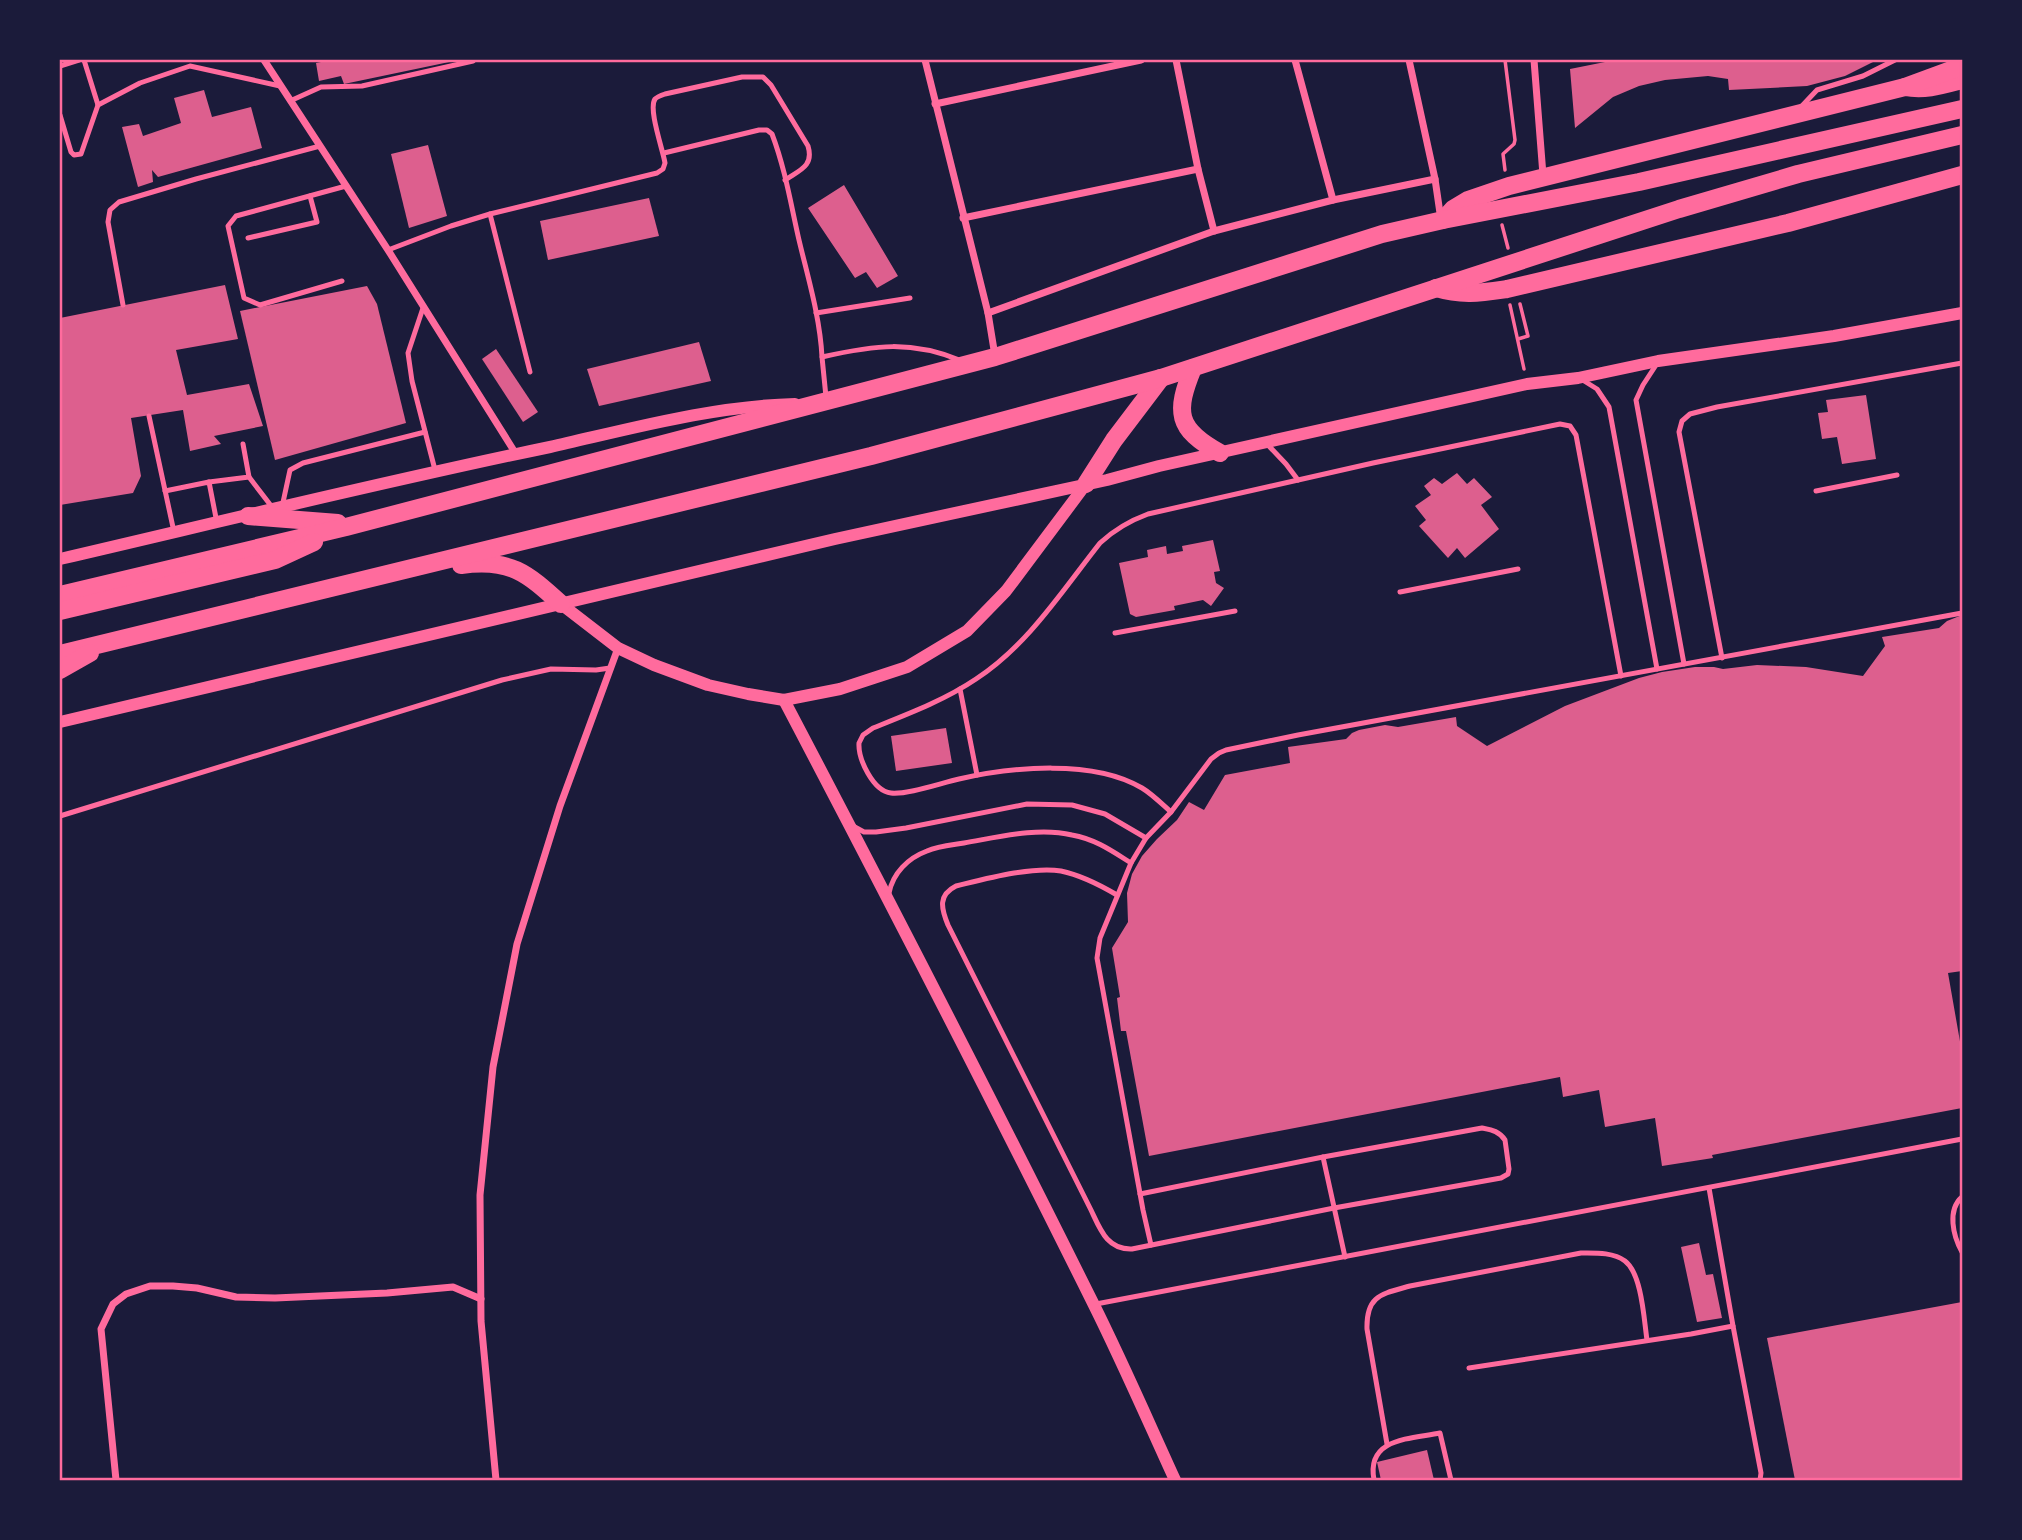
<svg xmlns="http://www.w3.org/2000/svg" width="2022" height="1540" font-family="'Nunito Sans',sans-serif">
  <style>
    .building { fill: #dd5f8e }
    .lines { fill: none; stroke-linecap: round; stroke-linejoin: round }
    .path { stroke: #ff6b9d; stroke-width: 3.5 }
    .service { stroke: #ff6b9d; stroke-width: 5 }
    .minor { stroke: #ff6b9d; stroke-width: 7 }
    .tertiary { stroke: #ff6b9d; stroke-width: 12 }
    .primary { stroke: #ff6b9d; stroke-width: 18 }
    .trunk { stroke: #ff6b9d; stroke-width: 18 }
    .neatline { fill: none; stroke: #ff6b9d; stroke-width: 2.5 }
  </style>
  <rect width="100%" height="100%" fill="#1b1b3a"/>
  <g class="building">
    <polygon points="331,60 453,60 454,61 344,84 341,76 319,81 316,63"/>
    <polygon points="1615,60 1877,60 1845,76 1807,86 1729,90 1728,79 1708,76 1665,80 1639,86 1613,97 1575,128 1570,69"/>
    <polygon points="204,90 212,117 251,107 262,148 158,177 152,170 153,182 138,187 122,127 139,124 143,136 181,123 174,98"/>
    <polygon points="428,145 447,216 409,228 391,154"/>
    <polygon points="844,185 898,276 877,288 866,272 855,278 808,208"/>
    <polygon points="649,198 659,236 548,260 540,221"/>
    <polygon points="225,285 238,339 176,350 187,395 249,384 263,426 214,436 221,444 190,451 183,410 131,418 141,476 133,493 60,505 60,318"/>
    <polygon points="367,286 377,304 406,423 275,460 240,311"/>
    <polygon points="699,342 711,381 599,406 587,369"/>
    <polygon points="496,349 538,412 523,422 482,359"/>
    <polygon points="1866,395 1876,459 1842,464 1837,437 1822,439 1818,413 1828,412 1826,400"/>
    <polygon points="1457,473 1467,484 1474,478 1492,497 1481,505 1499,529 1465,558 1457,548 1448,558 1419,526 1426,520 1415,506 1431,495 1424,486 1434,478 1442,484"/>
    <polygon points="1213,540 1220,571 1214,572 1216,583 1224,588 1211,606 1203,600 1174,606 1175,610 1136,617 1130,614 1119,563 1148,557 1147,550 1166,546 1167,554 1183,551 1182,546"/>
    <polygon points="1962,615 1962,971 1948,973 1962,1053 1962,1108 1712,1155 1713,1158 1662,1166 1655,1118 1605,1127 1599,1090 1563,1097 1560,1077 1149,1156 1126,1031 1121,1031 1117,998 1120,997 1112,948 1128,922 1127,893 1132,874 1142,856 1157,839 1177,820 1189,802 1204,810 1225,775 1290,763 1288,747 1346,739 1352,733 1359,730 1385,725 1398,727 1456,717 1457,726 1487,746 1565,706 1639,678 1662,672 1695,667 1714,667 1723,669 1757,665 1806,667 1863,676 1885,646 1882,637 1939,628 1947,621"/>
    <polygon points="946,728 952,763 896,771 891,736"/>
    <polygon points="1699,1243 1706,1275 1713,1274 1722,1318 1697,1322 1681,1247"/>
    <polygon points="1962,1302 1962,1480 1795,1480 1767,1338"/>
    <polygon points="1427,1450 1434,1480 1381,1480 1377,1462"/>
  </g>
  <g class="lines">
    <g class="path">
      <polyline points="1505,60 1515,140 1514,144 1503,154 1505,170"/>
      <polyline points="1502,225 1508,248"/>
      <polyline points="1510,305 1524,369"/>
      <polyline points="1518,339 1528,336 1520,304"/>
    </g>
    <g class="service">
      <polyline points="60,66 79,60"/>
      <polyline points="290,101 321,87 362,86 473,61"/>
      <polyline points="98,105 140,83 190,66 280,86"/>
      <polyline points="1800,108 1817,90 1863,76 1895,60"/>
      <polyline points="60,115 71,152 74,155 81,154 98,105 84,60"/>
      <path d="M664,153L759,130H767L772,134C785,168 791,205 799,240C808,278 820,317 822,357"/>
      <polyline points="490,214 530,372"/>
      <polyline points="248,238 317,222 310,196"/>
      <path d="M388,250L451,226L490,214L657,173L663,169L665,163C663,150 648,109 655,99C657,97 662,95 665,94L742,77H763L771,85L808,146C814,166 800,170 785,180"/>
      <polyline points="342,281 260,305 244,298 228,226 236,216 346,186"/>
      <polyline points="123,305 108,222 110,210 119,202 196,179 320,146"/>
      <polyline points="423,308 408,353 412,381 435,470"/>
      <polyline points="816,313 910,298"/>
      <polyline points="1658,362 1643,385 1636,400 1684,664"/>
      <polyline points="1581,379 1597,389 1609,407 1657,669"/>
      <path d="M826,397L822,357C875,345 911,340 962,361"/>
      <polyline points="149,416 174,532"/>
      <polyline points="1266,443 1286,464 1298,480"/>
      <polyline points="249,477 272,507"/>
      <polyline points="209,482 249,477 243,444"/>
      <polyline points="165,491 209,482 217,523"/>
      <polyline points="1816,491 1897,475"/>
      <polyline points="282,507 290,470 303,463 425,432"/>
      <polyline points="1400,592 1518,569"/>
      <polyline points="1115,633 1235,611"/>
      <polyline points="1722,658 1679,432 1682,421 1690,414 1717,407 1962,363"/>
      <polyline points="960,689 977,775"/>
      <path d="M1171,812C1162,804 1152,794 1142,788C1094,759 1011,767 959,779C941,783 907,795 891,793C873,791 858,759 859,743L863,735L873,728C908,714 945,700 976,679C1028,645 1062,591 1100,543C1115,529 1129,521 1148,514L1373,463L1560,424L1570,426L1576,435L1621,676"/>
      <polyline points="60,816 502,680 551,669 596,670 610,668"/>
      <polyline points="853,826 864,832 876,832 906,828 1027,804 1072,805 1105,814 1146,838"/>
      <path d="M889,893C893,873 908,858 927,851C938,846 952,845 964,843C999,837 1038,827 1072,835C1095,839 1112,851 1131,863"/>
      <path d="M1117,895C1100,885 1080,875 1061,871C1033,866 985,879 956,886C938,895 941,908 948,925L1091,1210C1100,1229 1107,1250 1132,1249L1334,1208L1501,1178L1508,1174L1509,1169L1505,1140C1499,1131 1492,1130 1482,1128L1323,1157L1140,1194"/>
      <polyline points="1323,1157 1345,1257"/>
      <polyline points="1709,1188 1733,1326"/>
      <path d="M1962,1197C1947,1210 1953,1236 1962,1252"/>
      <polyline points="1151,1245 1143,1210 1101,980 1097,958 1100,938 1131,863 1146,838 1171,812 1211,759 1219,753 1226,750 1298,735 1962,613"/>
      <polyline points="1096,1304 1962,1139"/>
      <polyline points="1469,1368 1691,1334 1733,1326 1761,1473 1760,1480"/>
      <path d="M1387,1444L1367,1329C1366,1295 1382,1294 1410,1286L1581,1253C1595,1253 1613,1252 1625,1261C1642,1274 1644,1320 1647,1340"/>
      <path d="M1374,1480C1366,1438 1410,1439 1440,1433L1451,1480"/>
    </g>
    <g class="minor">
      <polyline points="264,60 388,250 516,454"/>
      <polyline points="925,60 988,313 995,356"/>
      <polyline points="1176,60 1198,169 1214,231"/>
      <polyline points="1295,60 1333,200"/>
      <polyline points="1409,60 1435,179 1441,220"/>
      <polyline points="1534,60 1543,175"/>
      <polyline points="935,104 1141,60"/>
      <polyline points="963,218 1198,169"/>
      <polyline points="988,313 1214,231 1333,200 1435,179"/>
      <polyline points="116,1480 101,1329 113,1304 126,1294 150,1286 173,1286 197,1288 236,1297 275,1298 387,1293 453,1287 481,1299"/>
      <polyline points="496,1480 481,1321 480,1195 493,1067 517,944 560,806 618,648"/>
    </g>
    <g class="tertiary">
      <path d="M60,559C223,521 386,481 550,447C630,429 712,406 795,404"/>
      <polyline points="561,604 618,648 654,665 708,685 748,694 784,700 840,689 907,667 967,631 1006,591 1086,484"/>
      <path d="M784,700C889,900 992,1100 1093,1303C1122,1361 1148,1421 1175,1480"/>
      <polyline points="60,722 835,539 1107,480 1159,466 1527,384 1578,378 1658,361 1834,336 1962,313"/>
    </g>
    <g class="primary">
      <path d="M1443,220L1453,209L1468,200L1509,186L1905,87C1925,91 1943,85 1962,80"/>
      <path d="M1436,288C1462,296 1480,293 1507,289L1788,223L1962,175"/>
      <path d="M1193,368C1175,412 1176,429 1220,453"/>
      <polyline points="1086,484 1114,440 1161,378"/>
      <polyline points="248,516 338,523"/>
      <path d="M461,565C510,558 527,573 561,604"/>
      <polyline points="60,595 346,527 995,357 1382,234 1443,220 1639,182 1962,109"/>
      <polyline points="60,611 275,560 314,542"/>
      <polyline points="60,654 871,456 1161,378 1679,209 1798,174 1962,135"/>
      <polyline points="60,670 90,653"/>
    </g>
    <polyline class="trunk" points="1905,87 1962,66"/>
  </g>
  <rect width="2022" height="1540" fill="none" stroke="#1b1b3a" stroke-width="122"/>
  <rect x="61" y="61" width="1900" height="1418" class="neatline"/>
</svg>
